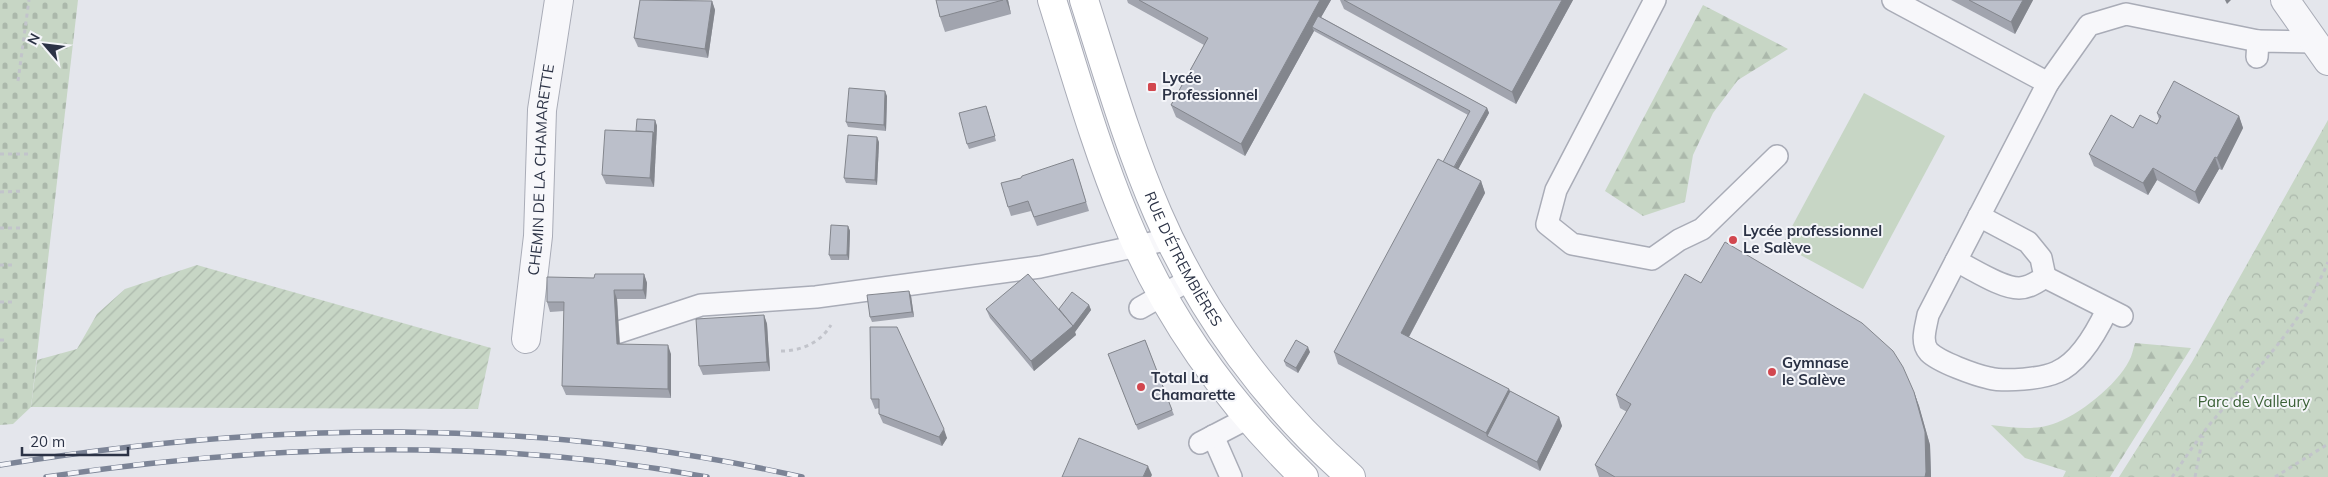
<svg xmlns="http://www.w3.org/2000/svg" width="2328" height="477" font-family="Mulish,sans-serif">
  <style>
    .grass { fill: #c7d6c5 }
    .forest { fill: url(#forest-firs) }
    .cemetery { fill: url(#cemetery-stones) }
    .park { fill: url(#park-crowns) }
    .garden { fill: url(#garden-furrows) }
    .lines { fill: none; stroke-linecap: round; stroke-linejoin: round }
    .service-casing { stroke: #a9acb7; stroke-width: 24 }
    .minor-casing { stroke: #a9acb7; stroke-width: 30 }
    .secondary-casing { stroke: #a9acb7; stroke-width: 30 }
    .path { stroke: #c2c4cb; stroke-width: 3; stroke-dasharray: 4 4; stroke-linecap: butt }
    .service { stroke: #f7f7fa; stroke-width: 21 }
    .minor { stroke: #f7f7fa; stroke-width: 28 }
    .secondary { stroke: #fff; stroke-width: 28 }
    .rail-casing { stroke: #7c8496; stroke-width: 5.5 }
    .rail { stroke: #f4f5f9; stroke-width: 4; stroke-dasharray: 11; stroke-linecap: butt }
    .wall { fill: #a1a4ae }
    .shaded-wall { fill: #83868d }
    .building { fill: #bbbfca; stroke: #83868d }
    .poi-dot { fill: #d2474f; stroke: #f4f5f9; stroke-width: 2 }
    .labels { text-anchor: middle; stroke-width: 4; stroke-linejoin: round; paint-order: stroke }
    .poi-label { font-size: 15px; font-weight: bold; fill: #2b3245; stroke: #f4f5f9; text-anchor: start }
    .street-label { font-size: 15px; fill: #2b3245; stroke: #f4f5f9 }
    .park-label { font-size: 15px; fill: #3b6137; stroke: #f4f5f9 }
  </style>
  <defs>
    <pattern id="forest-firs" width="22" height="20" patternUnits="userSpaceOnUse" patternTransform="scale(1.25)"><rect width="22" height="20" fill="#c7d6c5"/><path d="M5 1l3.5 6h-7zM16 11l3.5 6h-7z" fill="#abb8ab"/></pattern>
    <pattern id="cemetery-stones" width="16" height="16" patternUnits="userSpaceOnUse" patternTransform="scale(1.25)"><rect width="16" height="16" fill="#c7d6c5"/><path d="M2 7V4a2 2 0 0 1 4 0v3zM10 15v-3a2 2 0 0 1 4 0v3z" fill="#abb8ab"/></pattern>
    <pattern id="park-crowns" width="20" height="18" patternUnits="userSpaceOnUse" patternTransform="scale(1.25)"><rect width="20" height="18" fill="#c7d6c5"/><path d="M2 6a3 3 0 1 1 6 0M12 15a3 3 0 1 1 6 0" fill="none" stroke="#abb8ab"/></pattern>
    <pattern id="garden-furrows" width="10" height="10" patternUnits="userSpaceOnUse" patternTransform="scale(1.25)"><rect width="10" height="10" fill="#c7d6c5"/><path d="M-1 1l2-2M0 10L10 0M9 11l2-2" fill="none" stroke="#abb8ab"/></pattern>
  </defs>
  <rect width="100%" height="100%" fill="#e4e6ec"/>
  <polygon class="grass" points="1864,93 1945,136 1863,289 1782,245"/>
  <g class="forest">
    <polygon points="1703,5 1788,49 1738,80 1713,113 1693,155 1685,202 1643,216 1605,191"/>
    <path d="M2135,343L2191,348L2110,477H2063L2066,471L2025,458L1991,425C2011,427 2034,431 2053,424C2078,416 2117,385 2129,361C2132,356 2133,349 2135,343Z"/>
  </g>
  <polygon class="cemetery" points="0,0 78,0 31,407 13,424 0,425"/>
  <polygon class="park" points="2328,120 2328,477 2119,477 2192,362"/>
  <polygon class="garden" points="197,265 491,348 478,409 31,407 37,360 77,349 97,314 125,289"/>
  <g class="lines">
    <g class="service-casing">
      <g id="service">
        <polyline points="1655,0 1556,190 1547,224 1572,244 1652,259 1679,240 1702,229 1777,156"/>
        <polyline points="1893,0 2048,83"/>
        <polyline points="2257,57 2258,41 2313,42"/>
        <path d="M1956,261C1973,269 2001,288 2019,288C2029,288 2037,282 2045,277L2041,258L2028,242L1979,216"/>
        <polyline points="2045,277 2122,316"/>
        <polyline points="1140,308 1191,279"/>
        <path d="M2107,310C2097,331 2080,362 2057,372C2042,379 2005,382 1989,378C1975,375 1939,362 1929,352C1920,342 1926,327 1928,315L2048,83L2089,25L2126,14L2258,41"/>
        <polyline points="619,332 701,305 816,297 1040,267 1170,239"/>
        <polyline points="1213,436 1231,477"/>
        <polyline points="1200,443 1248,418"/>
      </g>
    </g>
    <g class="minor-casing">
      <g id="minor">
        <polyline points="2285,0 2328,61"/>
        <path id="s1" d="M526,339L538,236L542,110L559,0"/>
      </g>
    </g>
    <g class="secondary-casing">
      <g id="secondary">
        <path d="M1052,0C1075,73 1096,148 1126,220C1166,317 1229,404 1304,477"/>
        <path id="s2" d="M1084,0C1107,72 1128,145 1158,214C1202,315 1269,405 1351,477"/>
      </g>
    </g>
    <g class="path">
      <polyline points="18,81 29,0"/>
      <polyline points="0,154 29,154"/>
      <polyline points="0,192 24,191"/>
      <polyline points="0,228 20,228"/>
      <polyline points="0,265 16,265"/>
      <polyline points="0,302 12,302"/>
      <polyline points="0,340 8,340"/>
      <path d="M781,351C801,351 820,343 831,325"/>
      <path d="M2172,477C2184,460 2196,441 2210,424C2253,373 2302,325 2328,262"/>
      <polyline points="2195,477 2203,436"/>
      <polyline points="2275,477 2328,444"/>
    </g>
    <use href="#service" class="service"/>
    <use href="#minor" class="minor"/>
    <use href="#secondary" class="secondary"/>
    <g class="rail-casing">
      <g id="rail">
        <path d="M0,465C268,421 536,417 802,477"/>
        <path d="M46,477C265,444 489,437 707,477"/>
      </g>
    </g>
    <use href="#rail" class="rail"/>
  </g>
  <g class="wall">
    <polygon points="936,0 1008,0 1011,14 945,32 940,17"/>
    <polygon points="1127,0 1331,0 1321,17 1487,108 1489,113 1458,169 1481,181 1485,193 1409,337 1509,389 1510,391 1559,417 1562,426 1540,471 1338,364 1334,352 1443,162 1468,115 1314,31 1245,156 1176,117 1171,105 1204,45 1128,3"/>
    <polygon points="1340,0 1573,0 1516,104 1344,9"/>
    <polygon points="1951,0 2033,0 2015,34"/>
    <polygon points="712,1 715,10 708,58 638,47 634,38"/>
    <polygon points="887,96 886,131 848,127 846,122"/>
    <polygon points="988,111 996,141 969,149 967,144"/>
    <polygon points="2157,113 2239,116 2243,128 2222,170 2219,169 2199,204 2157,180 2148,195 2094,166 2089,154 2133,128 2157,124 2159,119"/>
    <polygon points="655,120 657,126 654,187 606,184 602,175 636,131"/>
    <polygon points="879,142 877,185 846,183 844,178"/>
    <polygon points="1076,169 1089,211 1037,226 1031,211 1011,216 1008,207"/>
    <polygon points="848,226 850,231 849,260 831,260 829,255"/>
    <polygon points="644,274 647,283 646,299 617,299 620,344 671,354 671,398 566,395 562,386 564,311 550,312 547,302 594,278"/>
    <polygon points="1701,283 1914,392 1919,406 1930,445 1931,477 1599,477 1595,465 1627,412 1620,408 1616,395"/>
    <polygon points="909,291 911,296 914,317 872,322 870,317"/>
    <polygon points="1089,305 1091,310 1075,332 1076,335 1034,371 990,318 986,309 1059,309"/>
    <polygon points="764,315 767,324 770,371 703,375 699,366"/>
    <polygon points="870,327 947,438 942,446 883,423 879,414 879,408 875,409 871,399"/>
    <polygon points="1145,340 1174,415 1138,430 1108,354"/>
    <polygon points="1310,352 1298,373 1286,366 1284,361"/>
  </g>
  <g class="shaded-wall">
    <polygon points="1006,0 1008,0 1011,14"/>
    <polygon points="1320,0 1331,0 1315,28 1312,27 1314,31 1245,156 1241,144"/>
    <polygon points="1562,0 1573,0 1516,104 1512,92"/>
    <polygon points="2023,0 2033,0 2015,34 2011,22"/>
    <polygon points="2225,0 2231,0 2227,4"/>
    <polygon points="712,1 715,10 708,58 705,49"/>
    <polygon points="885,91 887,96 886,131 884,125"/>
    <polygon points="1487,108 1489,113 1454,177 1452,172"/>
    <polygon points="2239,116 2243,128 2222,170 2217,158"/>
    <polygon points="655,120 657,126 654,187 650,178 653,132"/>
    <polygon points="877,137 879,142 877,185 875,180"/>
    <polygon points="2215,157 2219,169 2199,204 2195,192"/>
    <polygon points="2153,168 2157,180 2148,195 2143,183"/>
    <polygon points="1481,181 1485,193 1405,344 1401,333"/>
    <polygon points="848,226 850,231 849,260 847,255"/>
    <polygon points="644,274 647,283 646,299 643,290"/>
    <polygon points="614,290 617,299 620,353 617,344"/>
    <polygon points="909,291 911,296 914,317 912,312"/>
    <polygon points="1089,305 1091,310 1075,332 1076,335 1034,371 1031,361"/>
    <polygon points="764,315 767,324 770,371 767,362"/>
    <polygon points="668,345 671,354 671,398 668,389"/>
    <polygon points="1308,347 1310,352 1298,373 1296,368"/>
    <polygon points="1509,389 1513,400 1487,436 1486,433"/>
    <polygon points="1914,392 1919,406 1930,445 1931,477 1925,477"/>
    <polygon points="1559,417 1562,426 1540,471 1537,462"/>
    <polygon points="944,429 947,438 942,446 939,437"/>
    <polygon points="1148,466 1152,475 1151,477 1143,477"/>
  </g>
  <g class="building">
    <polygon points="640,0 712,1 705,49 634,38"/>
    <polygon points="936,0 1003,0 940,17"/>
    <polygon points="1139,0 1320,0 1241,144 1171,105 1208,38"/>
    <polygon points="1344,0 1562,0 1512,92"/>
    <polygon points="1969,0 2023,0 2011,22"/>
    <polygon points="1318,16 1487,108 1454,167 1443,162 1470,111 1312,27"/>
    <polygon points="2174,81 2239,116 2217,158 2215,157 2195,192 2153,168 2143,183 2089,154 2111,115 2133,128 2140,115 2157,124 2161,116 2157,113"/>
    <polygon points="849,88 885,91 884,125 846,122"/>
    <polygon points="986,106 995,136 967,144 959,113"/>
    <polygon points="637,119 655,120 654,136 653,132 636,131"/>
    <polygon points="605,130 653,132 650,178 602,175"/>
    <polygon points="848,135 877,137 875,180 844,178"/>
    <polygon points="1073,159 1086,202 1034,217 1028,201 1008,207 1001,183 1021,178 1022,176"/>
    <polygon points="1438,159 1481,181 1401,333 1509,389 1486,433 1334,352"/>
    <polygon points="831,225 848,226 847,255 829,255"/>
    <polygon points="1725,242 1862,323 1893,351 1903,367 1914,392 1925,432 1926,472 1925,477 1615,477 1595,465 1631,404 1616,395 1685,274 1701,283"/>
    <polygon points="595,274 644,274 643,290 614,290 617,344 668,345 668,389 562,386 564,302 547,302 547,277 594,278"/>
    <polygon points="1028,274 1073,326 1031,361 986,309"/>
    <polygon points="909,291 912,312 870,317 867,295"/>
    <polygon points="1072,292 1089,305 1073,326 1059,309"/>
    <polygon points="764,315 767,362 699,366 696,319"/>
    <polygon points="870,327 897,327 944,429 939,437 879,414 879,399 871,399"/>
    <polygon points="1145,340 1172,410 1136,425 1108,354"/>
    <polygon points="1296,340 1308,347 1296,368 1284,361"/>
    <polygon points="1510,391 1559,417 1537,462 1487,436"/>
    <polygon points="1079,438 1148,466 1143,477 1062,477"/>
  </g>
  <g class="poi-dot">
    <rect x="1147" y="82" width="10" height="10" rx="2.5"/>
    <circle cx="1733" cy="240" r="5"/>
    <circle cx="1772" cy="372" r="5"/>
    <circle cx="1141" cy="387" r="5"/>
  </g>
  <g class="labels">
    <g class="poi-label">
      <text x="1162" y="83">Lycée<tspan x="1162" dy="17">Professionnel</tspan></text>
      <text x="1743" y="236">Lycée professionnel<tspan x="1743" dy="17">Le Salève</tspan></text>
      <text x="1782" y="368">Gymnase<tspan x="1782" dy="17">le Salève</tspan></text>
      <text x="1151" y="383">Total La<tspan x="1151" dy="17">Chamarette</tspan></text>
    </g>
    <g class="street-label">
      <text dy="5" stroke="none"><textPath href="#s1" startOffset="170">CHEMIN DE LA CHAMARETTE</textPath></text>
      <text dy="5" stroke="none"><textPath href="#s2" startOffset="278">RUE D'ÉTREMBIÈRES</textPath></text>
    </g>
    <g class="park-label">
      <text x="2254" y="407">Parc de Valleury</text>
    </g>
  </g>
  <g transform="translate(45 45) rotate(298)" stroke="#f4f5f9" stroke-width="4" paint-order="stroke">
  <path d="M0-4L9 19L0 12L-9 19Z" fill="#2b3245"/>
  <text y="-8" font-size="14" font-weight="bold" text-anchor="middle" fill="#2b3245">N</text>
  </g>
  <path d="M22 447v8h106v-8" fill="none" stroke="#2b3245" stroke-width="2.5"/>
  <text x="30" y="447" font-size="15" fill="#2b3245" stroke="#f4f5f9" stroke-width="4" paint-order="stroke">20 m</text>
</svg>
